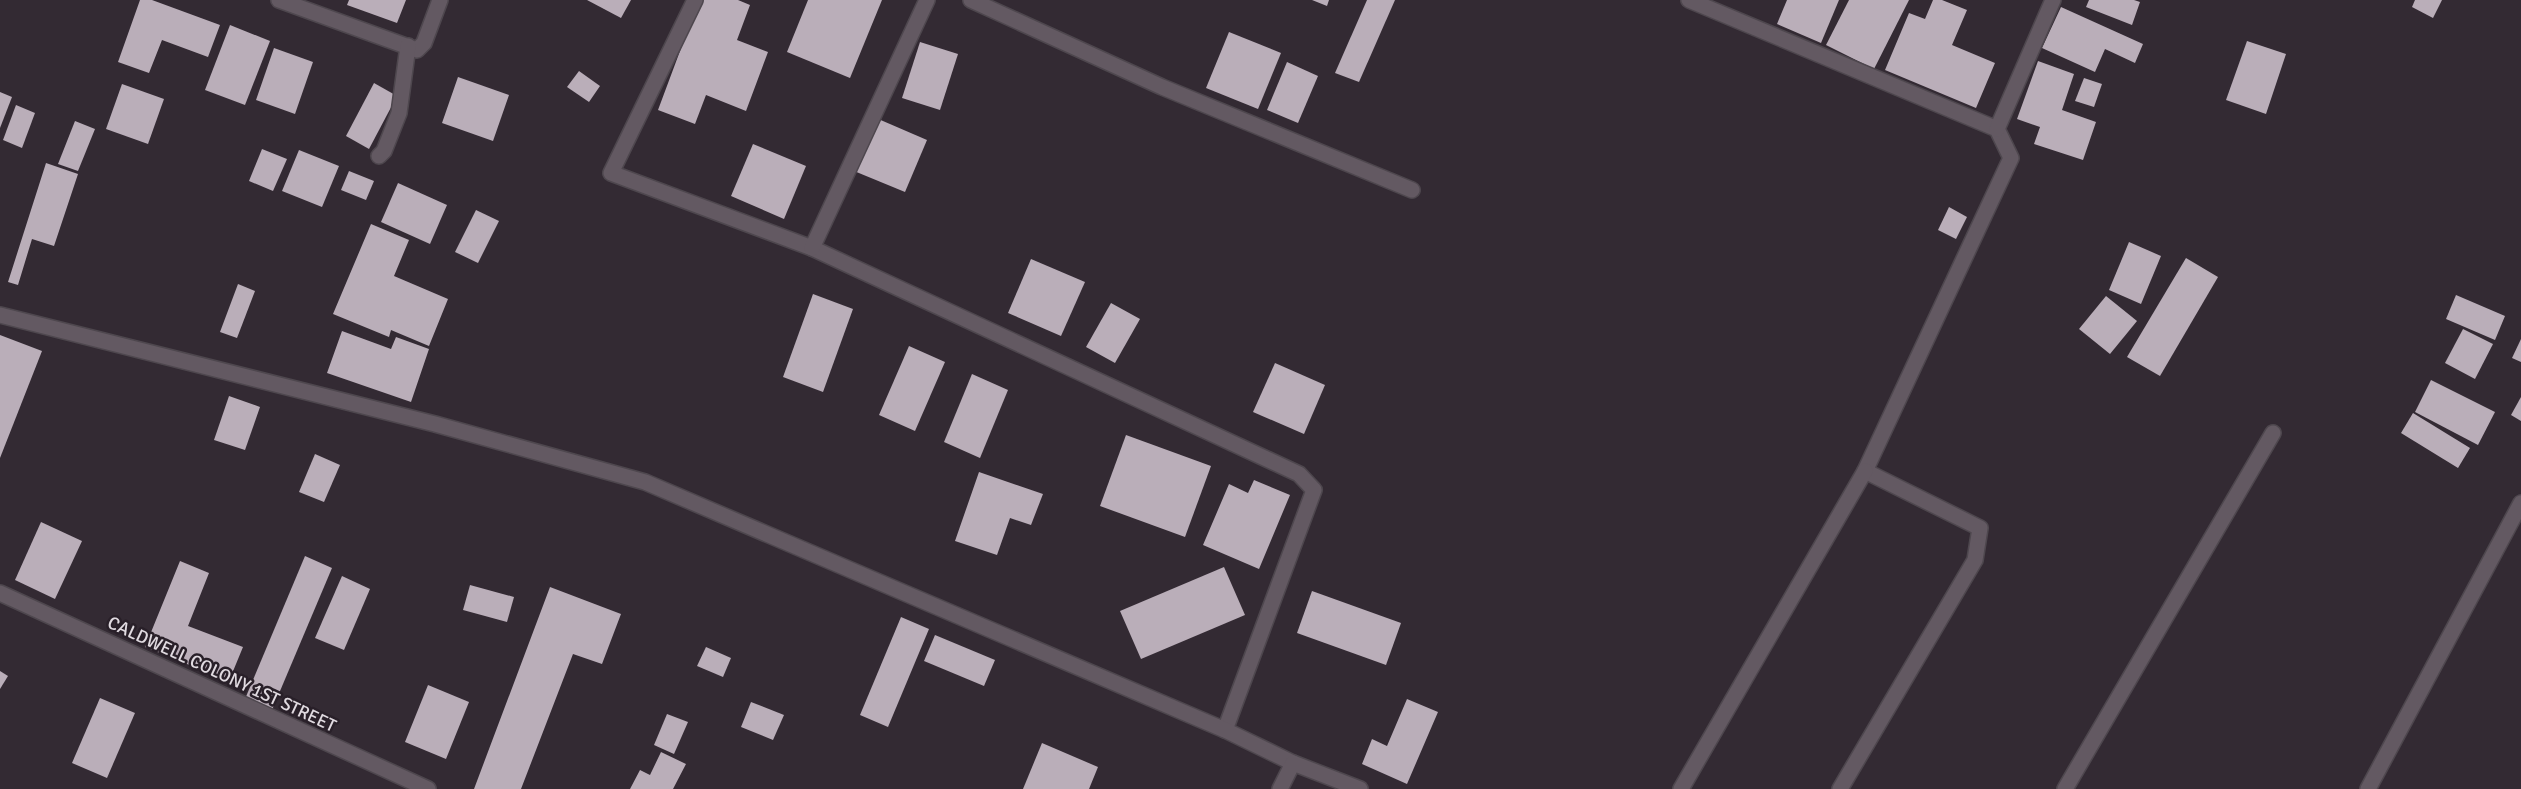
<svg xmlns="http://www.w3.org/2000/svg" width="2521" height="789" font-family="Signika,sans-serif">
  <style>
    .building { fill: #baaeb9 }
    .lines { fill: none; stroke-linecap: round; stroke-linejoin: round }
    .minor-casing { stroke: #4e474e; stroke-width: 18 }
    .minor { stroke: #635962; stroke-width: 15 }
    .labels { text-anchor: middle; stroke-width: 5; stroke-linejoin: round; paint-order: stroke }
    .street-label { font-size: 18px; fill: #e1dbe1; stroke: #292029 }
  </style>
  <rect width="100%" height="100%" fill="#332a33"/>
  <g class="building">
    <polygon points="140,0 152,0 220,25 208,57 162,40 149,73 118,62"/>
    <polygon points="349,0 406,0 397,23 347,5"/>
    <polygon points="587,0 631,0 621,18"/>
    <polygon points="699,0 738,0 750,5 737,40 768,52 746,111 706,95 695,124 658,110"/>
    <polygon points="808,0 882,0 850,78 787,52"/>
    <polygon points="1312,0 1329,0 1327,6"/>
    <polygon points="1367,0 1395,0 1359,82 1335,73"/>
    <polygon points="1787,0 1839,0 1821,43 1777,24"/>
    <polygon points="1849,0 1909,0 1874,69 1826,45"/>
    <polygon points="1933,0 1942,0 1967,10 1952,45 1995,63 1976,108 1885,70 1909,13 1925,19"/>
    <polygon points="2089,0 2134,0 2140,2 2132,25 2086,7"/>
    <polygon points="2415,0 2442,0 2433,18 2412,7"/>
    <polygon points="2061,7 2143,44 2135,63 2105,49 2095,72 2042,48"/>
    <polygon points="230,25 270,41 245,105 205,90"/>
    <polygon points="1229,32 1281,53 1258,109 1206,88"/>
    <polygon points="2247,41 2286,54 2266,114 2226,100"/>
    <polygon points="920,42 958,54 940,110 902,98"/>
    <polygon points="274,48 313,62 295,114 256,100"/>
    <polygon points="2038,61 2074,74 2062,110 2096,122 2083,160 2034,144 2040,127 2017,119"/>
    <polygon points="1287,62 1318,76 1298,123 1267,110"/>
    <polygon points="579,71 600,86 589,102 567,87"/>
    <polygon points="458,77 509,95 493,141 442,123"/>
    <polygon points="2084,78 2102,84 2094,107 2075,101"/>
    <polygon points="374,83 397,96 369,149 346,136"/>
    <polygon points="122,84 164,99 148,144 106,129"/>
    <polygon points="0,92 12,97 0,128"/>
    <polygon points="16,105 35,113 22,148 3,140"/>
    <polygon points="876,118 927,140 905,192 854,171"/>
    <polygon points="75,121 95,129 78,171 58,164"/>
    <polygon points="753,144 806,166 784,219 731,196"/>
    <polygon points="262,149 287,159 273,191 249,181"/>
    <polygon points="299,150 339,166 322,207 282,191"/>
    <polygon points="46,163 78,174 54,246 32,239 18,285 8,282"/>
    <polygon points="349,171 374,181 366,200 341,190"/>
    <polygon points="398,183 447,205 430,244 381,222"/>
    <polygon points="1949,207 1967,217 1956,239 1938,230"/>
    <polygon points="476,210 499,221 478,263 455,252"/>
    <polygon points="371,224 409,240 394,276 448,299 429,346 391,330 389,337 333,314"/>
    <polygon points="2129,242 2161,256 2141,304 2109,290"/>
    <polygon points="2186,258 2218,277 2160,376 2127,357"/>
    <polygon points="1031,259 1085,282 1061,336 1008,313"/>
    <polygon points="238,284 255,291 237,338 220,332"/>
    <polygon points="813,294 853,309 823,392 783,377"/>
    <polygon points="2456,295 2505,316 2495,340 2446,319"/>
    <polygon points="2106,296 2137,321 2110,354 2079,329"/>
    <polygon points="1111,303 1140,319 1115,363 1086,347"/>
    <polygon points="2463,329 2493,344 2475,379 2445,363"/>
    <polygon points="342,331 391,349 396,337 429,349 411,402 327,373"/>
    <polygon points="0,335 42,351 0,458"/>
    <polygon points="2521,339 2521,362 2512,358"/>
    <polygon points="909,346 945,362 915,431 879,415"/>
    <polygon points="1275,363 1325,385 1304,434 1253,412"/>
    <polygon points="972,374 1008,390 980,458 944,442"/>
    <polygon points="2431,380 2495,412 2478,445 2415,412"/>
    <polygon points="229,396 260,407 245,450 214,440"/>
    <polygon points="2521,397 2521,421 2511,415"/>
    <polygon points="2413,413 2470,448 2458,468 2401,433"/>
    <polygon points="1126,435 1211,466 1185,537 1100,506"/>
    <polygon points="315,454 340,465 324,502 299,492"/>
    <polygon points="979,472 1043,494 1031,525 1010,518 997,555 955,541"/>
    <polygon points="1254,480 1290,495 1259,569 1203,545 1229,484 1248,493"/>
    <polygon points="41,522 82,541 55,599 15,580"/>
    <polygon points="305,556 332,568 272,710 245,699"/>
    <polygon points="180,561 209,573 188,626 243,647 229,681 145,647"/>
    <polygon points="1224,567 1245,615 1141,659 1120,611"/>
    <polygon points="342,576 370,589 344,650 315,638"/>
    <polygon points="470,585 514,597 507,622 463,610"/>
    <polygon points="550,587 621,614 602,664 573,654 521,789 474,789"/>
    <polygon points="1312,591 1401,623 1386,665 1297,633"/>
    <polygon points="901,617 929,629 888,727 860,715"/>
    <polygon points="935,635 995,660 984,686 924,661"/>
    <polygon points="706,647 731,658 723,677 697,666"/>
    <polygon points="0,671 8,676 0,689"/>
    <polygon points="428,685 469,702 446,759 405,742"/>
    <polygon points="100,698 135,713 107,778 72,763"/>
    <polygon points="1407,699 1438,712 1407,784 1362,764 1372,739 1387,746"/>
    <polygon points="751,702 784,715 773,740 741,727"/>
    <polygon points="667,714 688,722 674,754 654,745"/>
    <polygon points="1042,743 1098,767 1089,789 1023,789"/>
    <polygon points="661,752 686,764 673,789 630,789 640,770 650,775"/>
  </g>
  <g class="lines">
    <g class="minor-casing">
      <g id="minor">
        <polyline points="279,0 417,50 424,43 440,0"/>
        <polyline points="695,0 611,173 812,248 1299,474 1314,490 1225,730"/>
        <polyline points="971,0 1162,87 1412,190"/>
        <polyline points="1689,0 1997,129 2011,158 1865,471 1980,528 1975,560 1840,789"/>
        <polyline points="1997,129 2053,0"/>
        <polyline points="379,156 384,151 399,113 408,46"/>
        <polyline points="812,248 927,0"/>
        <polyline points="0,315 435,424 645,482 1225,730 1293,763"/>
        <polyline points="0,593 428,789"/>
        <polyline points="1280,789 1293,763 1360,789"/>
        <polyline points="1681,789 1865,471"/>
        <polyline points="2065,789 2273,433"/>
        <polyline points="2368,789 2521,503"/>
      </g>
    </g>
    <use href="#minor" class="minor"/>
  </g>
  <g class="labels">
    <g class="street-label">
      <text transform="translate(222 674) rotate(25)" y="6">CALDWELL COLONY 1ST STREET</text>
    </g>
  </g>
</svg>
